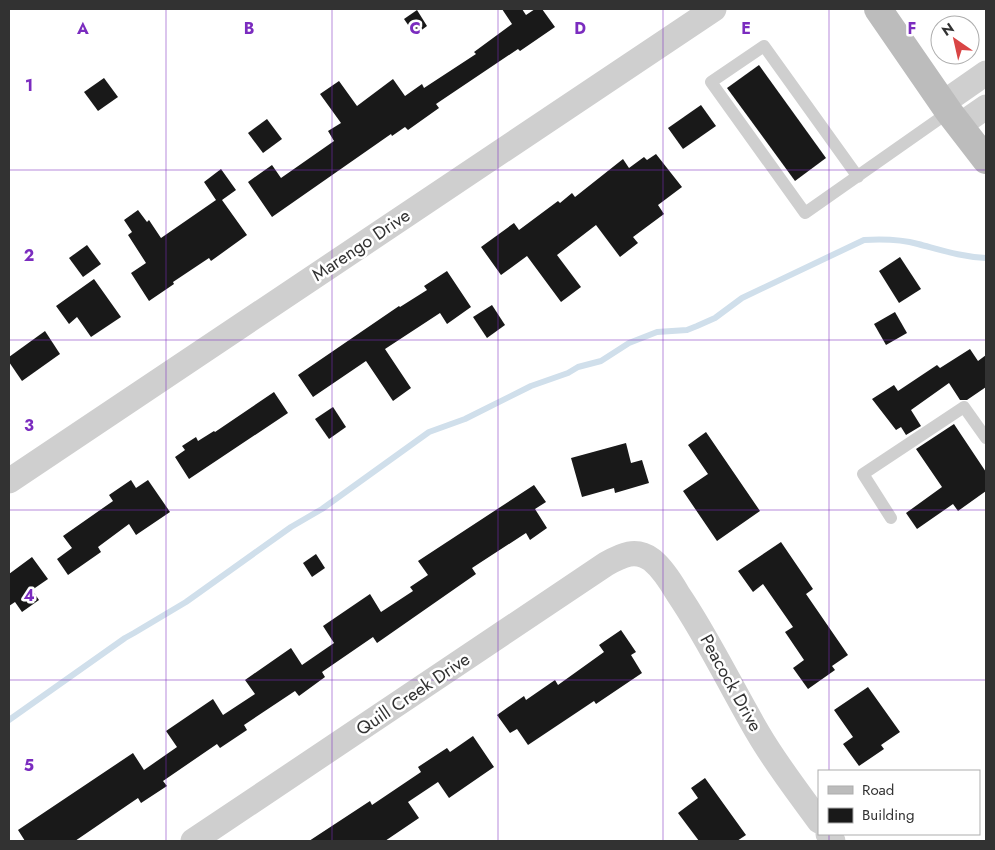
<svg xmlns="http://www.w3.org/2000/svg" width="995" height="850" font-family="Jost,sans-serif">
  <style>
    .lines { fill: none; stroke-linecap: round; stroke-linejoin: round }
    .stream { stroke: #d0dfeb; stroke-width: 6 }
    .building { fill: #191919 }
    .service { stroke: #cfcfcf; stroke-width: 12 }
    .minor { stroke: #cfcfcf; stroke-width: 25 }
    .secondary { stroke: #bcbcbc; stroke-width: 28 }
    .grid { fill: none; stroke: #7b2cbf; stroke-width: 1; stroke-opacity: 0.55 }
    .labels { text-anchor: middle; stroke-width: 5; stroke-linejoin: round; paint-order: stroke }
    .street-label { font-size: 18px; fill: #323232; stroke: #fff }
    .grid-label { font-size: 16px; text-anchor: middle; font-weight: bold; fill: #7b2cbf; stroke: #fff; stroke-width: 5; stroke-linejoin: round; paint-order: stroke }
  </style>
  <rect width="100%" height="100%" fill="#fff"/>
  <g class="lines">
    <path class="stream" d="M9,720L125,638L134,633L186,602L291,527L322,509L429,432L465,419L531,386L568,373L578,367L601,361L629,343L657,332L687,330L697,326L715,318L742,298L864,240C882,239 900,239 918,244C941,250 962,257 986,258"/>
  </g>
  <g class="building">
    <polygon points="502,9 522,9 526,15 535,9 542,9 555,27 520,51 518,49 436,104 439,108 408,130 405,127 392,136 391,134 272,217 248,182 272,165 281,178 334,141 328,131 341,123 320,94 339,81 357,106 393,79 405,96 422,84 424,88 476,54 474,52 512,24"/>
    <polygon points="417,10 427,26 415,35 404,19"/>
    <polygon points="759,65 826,158 795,181 727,88"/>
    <polygon points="104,78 118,97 98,111 84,92"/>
    <polygon points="701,105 716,126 683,149 668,128"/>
    <polygon points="267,119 282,139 263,153 248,133"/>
    <polygon points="656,154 682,187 658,205 664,214 633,237 638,243 620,257 596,225 557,255 581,287 561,302 527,256 501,275 481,247 514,223 519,230 558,201 560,203 572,193 575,197 623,159 629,168 644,157 647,160"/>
    <polygon points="221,169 236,190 222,200 247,235 211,261 209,258 173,282 174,284 149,301 131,273 146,263 128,235 132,232 124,220 138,210 147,222 149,220 161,238 216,200 204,182"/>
    <polygon points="87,245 101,264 83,277 69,258"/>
    <polygon points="900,257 921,289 899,303 879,271"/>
    <polygon points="447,271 471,307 447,324 440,313 385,349 411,388 393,401 366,361 313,397 298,375 399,306 400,307 427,290 424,286"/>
    <polygon points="94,279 121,317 91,337 77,317 69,324 56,306"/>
    <polygon points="492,305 505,325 487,338 473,317"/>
    <polygon points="895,312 907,333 886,345 874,324"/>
    <polygon points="45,331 60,354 22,381 9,362 9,357"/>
    <polygon points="970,349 978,361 986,355 986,387 967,400 960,400 949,383 911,410 921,426 906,435 901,427 896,430 872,399 894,385 898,391 937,365 940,368"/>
    <polygon points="274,392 288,413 189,479 175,457 185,450 182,446 196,437 198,441 214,431 215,432"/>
    <polygon points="333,407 346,427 329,439 315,419"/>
    <polygon points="954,424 986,472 986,491 958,511 953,504 917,529 906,513 942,487 916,449"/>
    <polygon points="706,432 760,511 717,541 683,491 708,474 688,445"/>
    <polygon points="626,443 631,463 642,460 649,483 615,493 614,488 582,497 571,458"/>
    <polygon points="131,480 136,488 148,480 170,512 136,535 129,524 98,547 101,552 68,575 57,559 72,548 63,536 113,501 109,495"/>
    <polygon points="534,485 546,502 535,509 547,528 530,540 526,533 472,568 476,574 377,643 373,637 322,672 325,677 299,696 295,691 244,725 247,730 220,748 217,744 163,781 167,786 141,803 138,798 75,841 25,841 18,830 133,753 144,770 177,747 166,731 213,699 223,715 255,694 245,680 291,648 302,665 334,643 323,626 370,594 381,612 413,591 410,587 428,575 418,561"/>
    <polygon points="781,542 813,589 806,594 848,655 832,666 835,670 808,689 793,668 804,660 785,632 793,627 763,584 753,592 738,571"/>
    <polygon points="316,554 325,568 312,577 303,563"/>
    <polygon points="32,557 48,579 32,590 39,600 22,612 15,602 9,606 9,574"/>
    <polygon points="621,630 636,652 631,655 642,673 596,704 594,701 528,745 517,729 510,733 497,715 524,696 526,700 555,680 558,685 604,652 599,645"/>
    <polygon points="868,687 900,732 881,745 884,749 859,766 843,744 853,737 834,710"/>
    <polygon points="473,736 494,767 449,798 438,782 408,802 419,818 385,841 309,841 370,801 372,805 421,772 418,767 447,748 450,752"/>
    <polygon points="705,778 746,835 737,841 699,841 678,813 698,798 691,788"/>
  </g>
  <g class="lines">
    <g class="service">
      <polyline points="858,177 764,46 711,82 805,213 949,112"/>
      <polyline points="891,518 863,474 964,407 986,438"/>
    </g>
    <g class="minor">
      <polyline points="943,103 986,73"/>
      <polyline points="960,125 986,107"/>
      <polyline points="9,481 714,9"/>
      <polyline points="828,834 833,841"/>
      <path d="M193,841L606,564C622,555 636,548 652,560C663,569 671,582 678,594C708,638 731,687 758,733C776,764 798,792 819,821"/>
    </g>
    <polyline class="secondary" points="878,9 949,112 986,160"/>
  </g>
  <path class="grid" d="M166,9V841M332,9V841M498,9V841M663,9V841M829,9V771M9,170H986M9,340H986M9,510H986M9,680H986M829,834V841"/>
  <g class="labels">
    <g class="street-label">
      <text transform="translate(361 245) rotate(-34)" y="6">Marengo Drive</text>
      <text transform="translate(731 683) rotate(61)" y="6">Peacock Drive</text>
      <text transform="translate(413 694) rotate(-34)" y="6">Quill Creek Drive</text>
    </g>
  </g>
  <g class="grid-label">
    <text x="83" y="34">A</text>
    <text x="249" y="34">B</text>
    <text x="415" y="34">C</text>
    <text x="580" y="34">D</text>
    <text x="746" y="34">E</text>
    <text x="912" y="34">F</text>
    <text x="29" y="91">1</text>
    <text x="29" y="261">2</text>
    <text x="29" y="431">3</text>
    <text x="29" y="601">4</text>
    <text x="29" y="771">5</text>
  </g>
  <rect width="995" height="850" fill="none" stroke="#323232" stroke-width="20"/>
  <rect x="818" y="770" width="162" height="65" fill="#ffffff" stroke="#adadad"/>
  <rect x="828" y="786" width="25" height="8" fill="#bcbcbc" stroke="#adadad"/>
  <text x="862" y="795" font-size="15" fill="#323232">Road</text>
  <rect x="828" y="808" width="25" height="15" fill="#191919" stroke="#adadad"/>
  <text x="862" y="820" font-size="15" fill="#323232">Building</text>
  <g transform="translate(955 40) rotate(326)"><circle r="24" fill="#ffffff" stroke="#adadad"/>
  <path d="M0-4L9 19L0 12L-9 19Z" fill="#d94545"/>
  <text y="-8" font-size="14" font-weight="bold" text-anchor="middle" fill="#323232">N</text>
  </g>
</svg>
